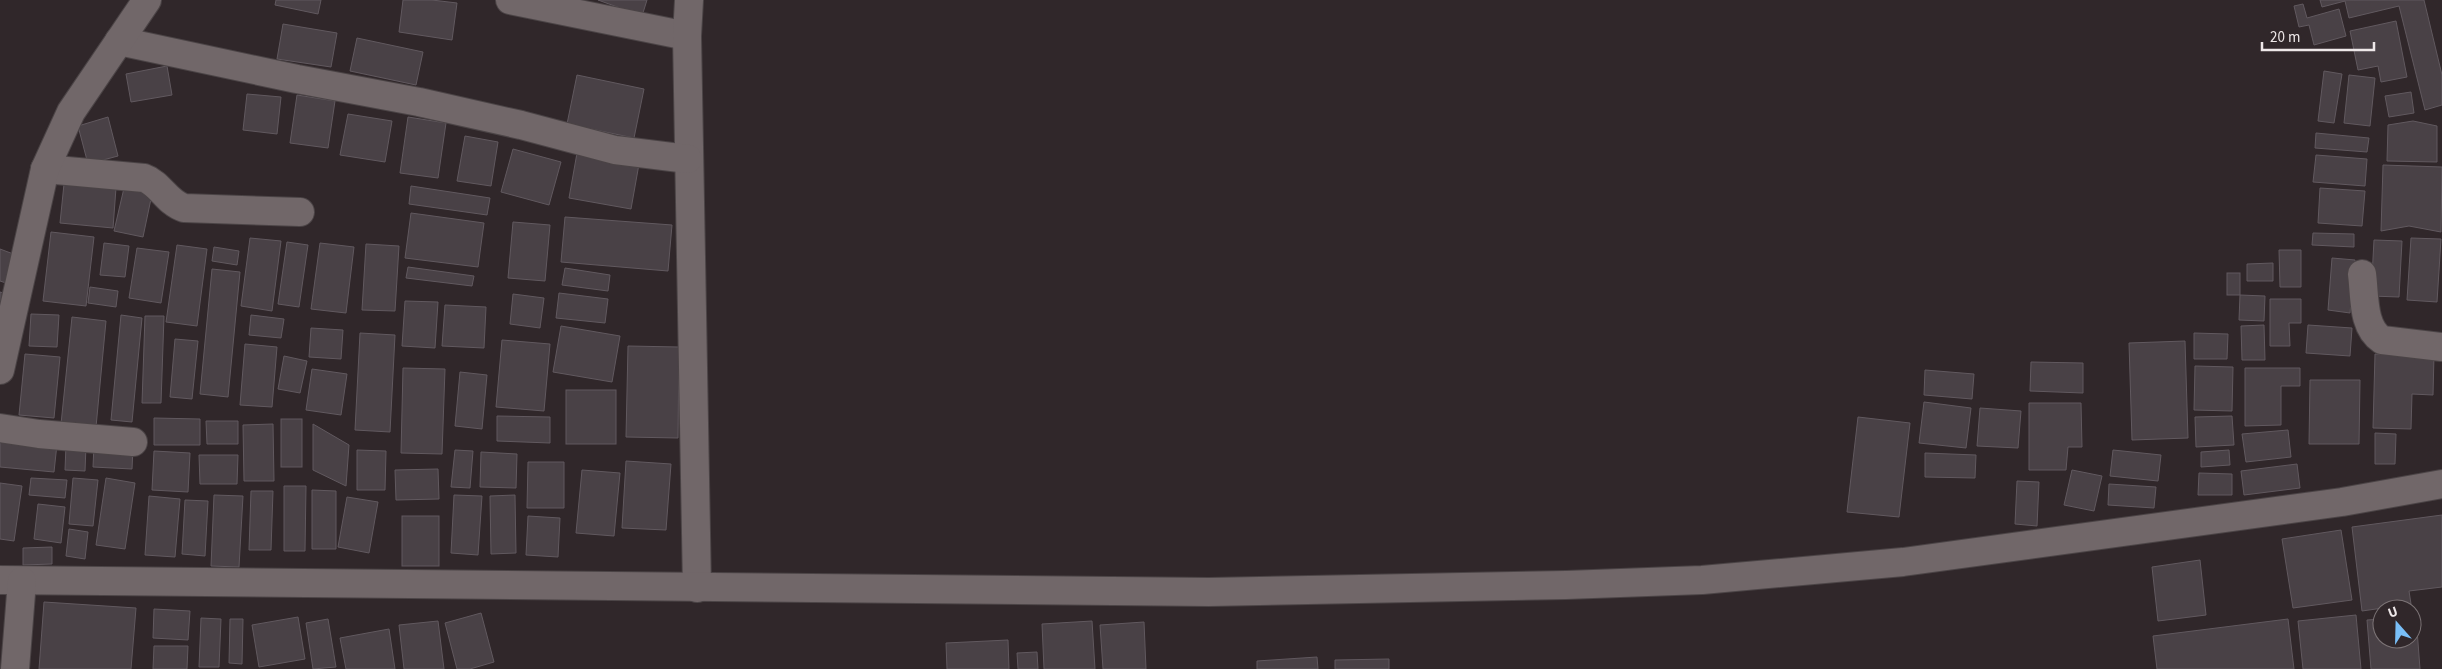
<svg xmlns="http://www.w3.org/2000/svg" width="2442" height="669" font-family="'Source Sans 3',sans-serif">
  <style>
    .building { fill: #494146; stroke: #61595f }
    .lines { fill: none; stroke-linecap: round; stroke-linejoin: round }
    .minor-casing { stroke: #4b4446; stroke-width: 30 }
    .minor { stroke: #716769; stroke-width: 28 }
  </style>
  <rect width="100%" height="100%" fill="#30272a"/>
  <g class="building">
    <polygon points="276,0 321,0 318,14 275,5"/>
    <polygon points="403,0 432,0 457,3 452,40 399,32"/>
    <polygon points="598,0 647,0 642,16"/>
    <polygon points="2320,0 2424,0 2442,75 2442,105 2425,110 2399,6 2349,18 2345,1 2322,7"/>
    <polygon points="2303,4 2307,18 2339,9 2346,36 2314,45 2309,25 2299,27 2294,6"/>
    <polygon points="2396,21 2407,77 2381,82 2378,66 2358,70 2350,31"/>
    <polygon points="283,24 337,33 331,67 277,59"/>
    <polygon points="357,38 423,52 416,85 350,71"/>
    <polygon points="167,66 172,95 131,102 126,74"/>
    <polygon points="2324,71 2342,74 2334,123 2318,121"/>
    <polygon points="577,75 644,89 634,138 567,124"/>
    <polygon points="2349,75 2375,78 2370,126 2344,123"/>
    <polygon points="2411,92 2414,113 2389,117 2385,96"/>
    <polygon points="247,94 281,97 277,134 243,130"/>
    <polygon points="297,95 335,101 328,148 290,143"/>
    <polygon points="348,114 392,121 385,162 340,155"/>
    <polygon points="108,117 118,156 88,164 78,126"/>
    <polygon points="408,117 446,123 438,178 400,173"/>
    <polygon points="2413,121 2437,126 2437,162 2387,161 2388,125"/>
    <polygon points="2316,133 2369,138 2367,152 2315,148"/>
    <polygon points="465,136 498,142 491,186 457,181"/>
    <polygon points="513,149 561,162 549,205 501,192"/>
    <polygon points="577,153 639,164 631,209 569,198"/>
    <polygon points="2316,155 2367,159 2365,186 2313,182"/>
    <polygon points="2383,165 2442,167 2441,232 2409,226 2381,231"/>
    <polygon points="64,184 116,188 113,228 60,223"/>
    <polygon points="411,186 490,198 487,215 409,204"/>
    <polygon points="124,188 152,194 143,237 114,231"/>
    <polygon points="2320,188 2365,191 2362,226 2318,223"/>
    <polygon points="411,213 484,223 478,267 405,258"/>
    <polygon points="565,217 672,225 668,271 561,262"/>
    <polygon points="513,222 550,225 545,281 508,278"/>
    <polygon points="51,232 94,237 86,306 43,301"/>
    <polygon points="2313,233 2354,234 2354,247 2312,245"/>
    <polygon points="250,238 281,241 272,311 241,306"/>
    <polygon points="2411,238 2441,239 2437,302 2407,300"/>
    <polygon points="2374,240 2402,241 2399,297 2371,296"/>
    <polygon points="287,242 308,245 299,307 278,304"/>
    <polygon points="104,243 129,246 125,277 100,275"/>
    <polygon points="320,243 354,247 346,313 311,309"/>
    <polygon points="366,244 399,246 395,311 362,310"/>
    <polygon points="177,245 207,249 197,326 166,322"/>
    <polygon points="214,247 239,251 237,265 212,261"/>
    <polygon points="137,248 169,252 161,303 129,298"/>
    <polygon points="0,249 16,255 6,283 0,281"/>
    <polygon points="2279,250 2301,250 2301,287 2280,287"/>
    <polygon points="2332,258 2355,260 2350,313 2328,310"/>
    <polygon points="2273,263 2273,281 2247,281 2247,264"/>
    <polygon points="408,267 474,276 472,286 406,278"/>
    <polygon points="565,268 610,275 608,291 562,285"/>
    <polygon points="212,269 240,272 228,397 200,394"/>
    <rect x="2227" y="273" width="13" height="22"/>
    <polygon points="90,287 118,291 116,307 88,303"/>
    <polygon points="0,292 7,294 0,319"/>
    <polygon points="559,293 608,299 605,323 556,318"/>
    <polygon points="513,294 544,298 540,328 510,324"/>
    <polygon points="2240,295 2265,296 2264,321 2239,320"/>
    <polygon points="2270,299 2301,299 2301,323 2289,323 2290,346 2270,346"/>
    <polygon points="405,301 438,302 435,348 402,346"/>
    <polygon points="445,305 486,307 484,348 442,346"/>
    <polygon points="31,314 59,315 57,347 29,346"/>
    <polygon points="121,315 142,318 132,422 111,420"/>
    <polygon points="251,315 284,319 281,338 249,335"/>
    <polygon points="145,316 164,316 161,403 142,403"/>
    <polygon points="72,317 106,321 96,427 61,424"/>
    <polygon points="2264,325 2265,360 2242,360 2241,326"/>
    <polygon points="2308,325 2352,328 2350,356 2306,353"/>
    <polygon points="561,326 620,336 612,382 553,372"/>
    <polygon points="311,328 343,330 341,359 309,357"/>
    <polygon points="360,333 395,335 390,432 355,430"/>
    <polygon points="2194,333 2228,334 2227,359 2194,359"/>
    <polygon points="175,339 198,341 192,399 170,397"/>
    <polygon points="502,340 550,344 544,411 496,407"/>
    <polygon points="2185,341 2188,438 2132,440 2129,343"/>
    <polygon points="245,344 277,347 272,407 240,405"/>
    <polygon points="628,346 679,347 678,438 626,437"/>
    <polygon points="25,354 60,357 54,418 19,415"/>
    <polygon points="2375,354 2434,355 2433,395 2412,394 2411,429 2373,428"/>
    <polygon points="284,356 307,361 300,393 278,389"/>
    <polygon points="2031,362 2083,363 2083,393 2030,391"/>
    <polygon points="2195,366 2233,367 2232,411 2194,410"/>
    <polygon points="403,368 445,369 442,454 401,453"/>
    <polygon points="2245,368 2300,368 2300,386 2281,386 2281,425 2245,426"/>
    <polygon points="312,369 347,374 341,415 306,410"/>
    <polygon points="1925,370 1974,374 1972,399 1924,395"/>
    <polygon points="460,372 487,375 482,429 455,426"/>
    <polygon points="2310,380 2360,380 2359,444 2309,444"/>
    <rect x="566" y="390" width="50" height="54"/>
    <polygon points="1924,402 1971,408 1966,448 1919,443"/>
    <polygon points="2029,403 2081,403 2082,447 2068,447 2066,470 2029,470"/>
    <polygon points="1980,408 2021,411 2018,448 1977,446"/>
    <polygon points="497,416 550,417 550,443 497,441"/>
    <polygon points="2232,416 2234,445 2196,447 2195,417"/>
    <polygon points="1858,417 1910,423 1899,517 1847,512"/>
    <polygon points="154,418 200,419 200,445 154,445"/>
    <rect x="281" y="419" width="21" height="48"/>
    <polygon points="206,421 238,421 238,444 207,444"/>
    <polygon points="273,424 274,481 244,481 243,425"/>
    <polygon points="313,424 349,445 346,486 313,470"/>
    <polygon points="2288,430 2291,457 2246,462 2242,434"/>
    <polygon points="2375,433 2396,434 2395,464 2375,464"/>
    <polygon points="0,439 57,444 54,472 0,467"/>
    <polygon points="66,445 86,446 85,471 65,470"/>
    <polygon points="94,445 133,448 132,469 93,467"/>
    <polygon points="357,450 386,451 385,490 357,490"/>
    <polygon points="455,450 473,451 470,488 451,487"/>
    <polygon points="2113,450 2161,455 2158,481 2110,476"/>
    <polygon points="2229,450 2230,465 2201,467 2201,452"/>
    <polygon points="154,451 190,453 188,492 152,490"/>
    <polygon points="481,452 517,454 516,488 480,487"/>
    <polygon points="1925,453 1976,455 1975,478 1925,477"/>
    <polygon points="199,455 238,455 237,484 200,484"/>
    <polygon points="626,461 671,464 666,530 622,528"/>
    <polygon points="528,462 564,462 564,508 527,508"/>
    <polygon points="2297,464 2300,488 2244,495 2241,471"/>
    <polygon points="438,469 439,499 396,500 395,470"/>
    <polygon points="582,470 620,473 614,536 576,533"/>
    <polygon points="2072,470 2102,476 2094,511 2064,505"/>
    <polygon points="2199,473 2232,474 2232,495 2198,495"/>
    <polygon points="31,478 67,480 65,498 29,495"/>
    <polygon points="73,478 98,480 93,526 69,524"/>
    <polygon points="106,478 135,483 125,549 96,545"/>
    <polygon points="2017,481 2039,482 2037,526 2015,524"/>
    <polygon points="0,483 22,486 14,541 0,539"/>
    <polygon points="2109,484 2156,487 2154,508 2108,505"/>
    <polygon points="284,486 306,486 305,551 284,551"/>
    <polygon points="312,490 336,491 336,549 312,549"/>
    <polygon points="251,491 273,491 271,550 249,550"/>
    <polygon points="214,495 243,496 239,567 211,566"/>
    <polygon points="454,495 482,496 478,555 451,553"/>
    <polygon points="515,495 516,553 491,554 490,496"/>
    <polygon points="149,496 180,499 175,557 145,555"/>
    <polygon points="347,497 378,502 369,553 338,547"/>
    <polygon points="185,500 208,501 205,556 182,554"/>
    <polygon points="38,504 65,507 61,543 34,539"/>
    <polygon points="2442,515 2442,587 2409,591 2411,604 2362,611 2352,527"/>
    <rect x="402" y="516" width="37" height="50"/>
    <polygon points="528,516 560,518 558,557 526,555"/>
    <polygon points="69,529 88,532 85,559 66,556"/>
    <polygon points="2341,530 2352,600 2293,608 2282,539"/>
    <polygon points="52,547 52,564 23,565 23,548"/>
    <polygon points="2200,560 2206,615 2158,621 2152,567"/>
    <polygon points="44,602 136,608 131,669 39,669"/>
    <polygon points="154,609 190,611 188,640 153,638"/>
    <polygon points="481,613 494,662 470,669 457,669 445,623"/>
    <polygon points="2356,615 2361,669 2303,669 2298,621"/>
    <polygon points="2412,616 2416,616 2420,669 2371,669 2367,620 2382,619 2382,639 2412,639"/>
    <polygon points="298,617 305,659 259,667 252,625"/>
    <polygon points="201,618 221,619 219,667 199,667"/>
    <polygon points="230,619 243,619 242,664 229,663"/>
    <polygon points="328,619 336,667 313,669 306,623"/>
    <polygon points="2288,619 2294,669 2157,669 2153,636"/>
    <polygon points="438,621 444,669 404,669 399,625"/>
    <polygon points="1092,621 1095,669 1044,669 1042,624"/>
    <polygon points="1144,622 1146,669 1103,669 1100,625"/>
    <polygon points="389,629 395,669 346,669 340,638"/>
    <polygon points="1008,640 1009,669 947,669 946,643"/>
    <polygon points="154,646 188,646 187,669 153,669"/>
    <polygon points="1037,652 1038,669 1018,669 1017,653"/>
    <polygon points="1317,657 1318,669 1257,669 1257,661"/>
    <polygon points="1389,659 1389,669 1335,669 1335,660"/>
  </g>
  <g class="lines">
    <g class="minor-casing">
      <g id="minor">
        <polyline points="510,0 687,36"/>
        <polyline points="689,0 687,36 697,588"/>
        <polyline points="119,41 297,79 419,102 521,125 615,150 688,159"/>
        <path d="M45,169L144,178C161,184 166,202 184,208L300,212"/>
        <path d="M2362,274C2365,296 2362,327 2382,340L2442,347"/>
        <polyline points="0,370 45,169 71,112 147,0"/>
        <polyline points="0,428 39,434 133,442"/>
        <polyline points="0,580 1209,592 1566,585 1702,580 1903,562 2342,502 2442,484"/>
        <polyline points="15,669 22,581"/>
      </g>
    </g>
    <use href="#minor" class="minor"/>
  </g>
  <g transform="translate(2397 624) rotate(340)"><circle r="24" fill="#30272a" stroke="#7c7476"/>
  <path d="M0-4L9 19L0 12L-9 19Z" fill="#79bff8"/>
  <text y="-8" font-size="14" font-weight="bold" text-anchor="middle" fill="#eee8e9">U</text>
  </g>
  <path d="M2262 42v8h112v-8" fill="none" stroke="#eee8e9" stroke-width="2.5"/>
  <text x="2270" y="42" font-size="15" fill="#eee8e9" stroke="#30272a" stroke-width="4" paint-order="stroke">20 m</text>
</svg>
